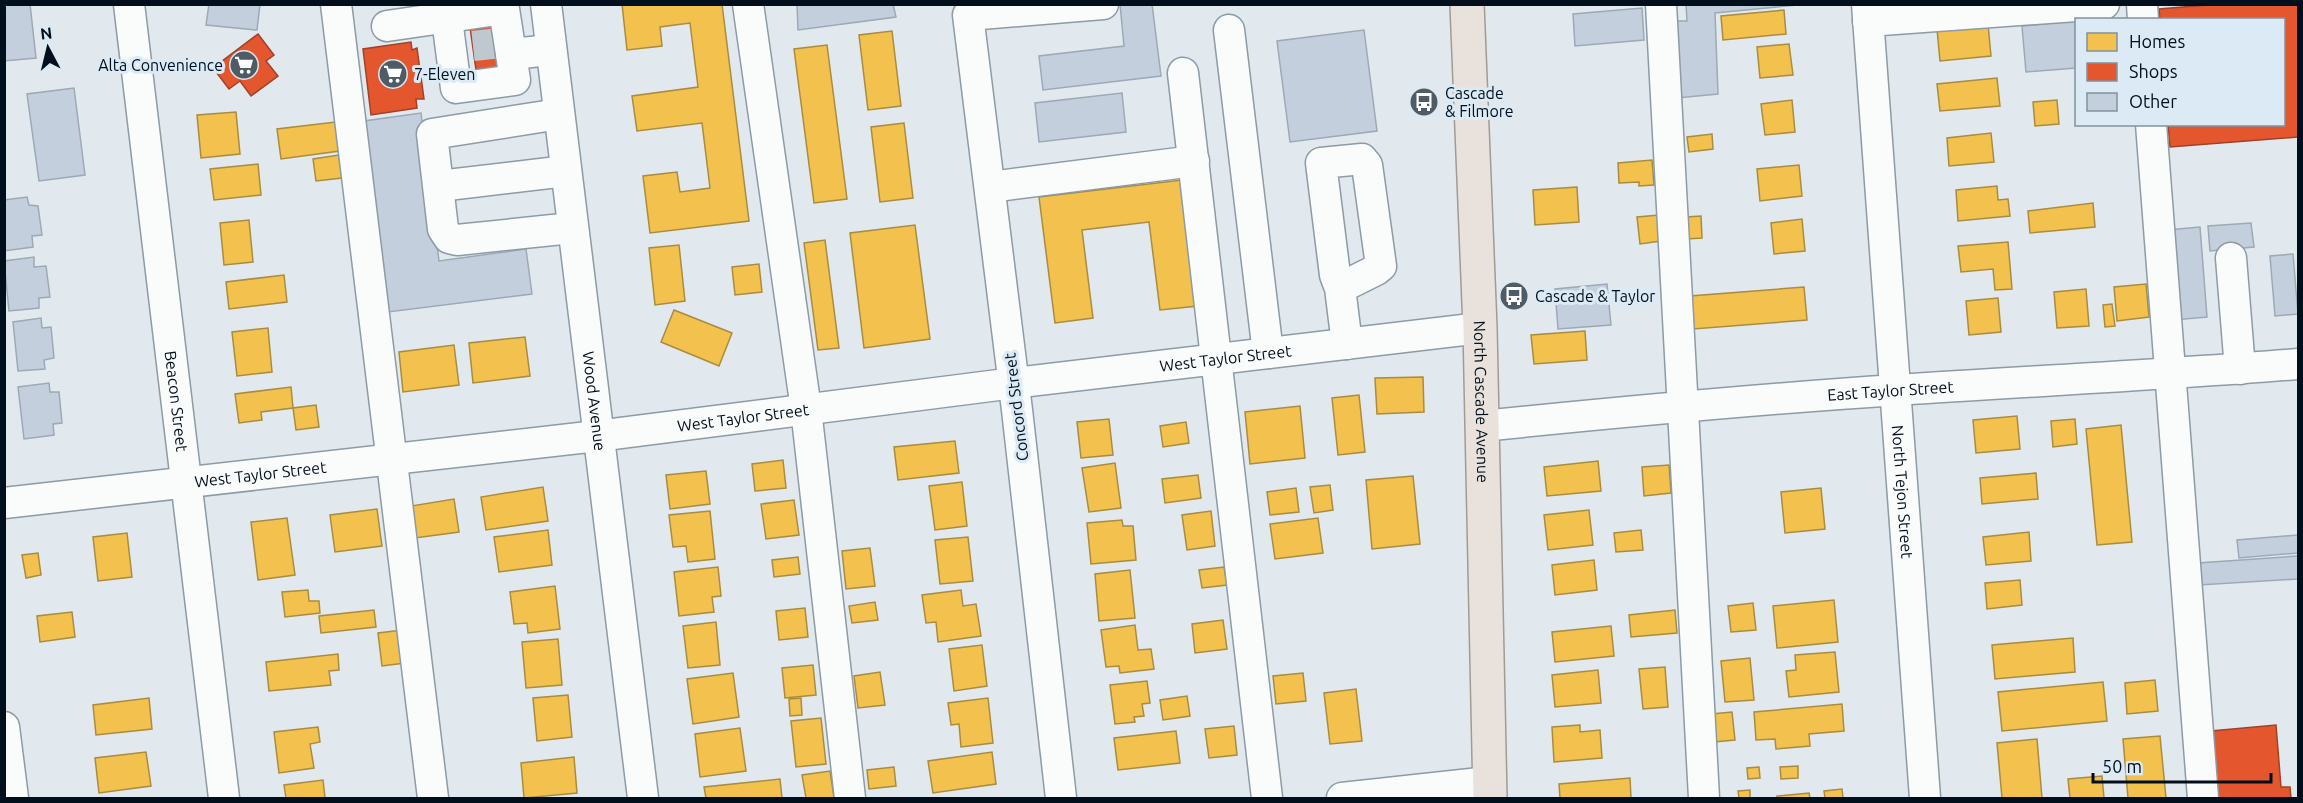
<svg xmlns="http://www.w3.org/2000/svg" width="2303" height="803" font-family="Ubuntu,sans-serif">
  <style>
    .homes { fill: #f2c14e; stroke: #a98c3f; stroke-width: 1.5 }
    .shops { fill: #e4572e; stroke: #a04128; stroke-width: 1.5 }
    .building { fill: #c3cfdc; stroke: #9ca9b6; stroke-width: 1.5 }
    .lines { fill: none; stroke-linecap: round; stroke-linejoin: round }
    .minor-tunnel { stroke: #bfc8ce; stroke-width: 30; stroke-dasharray: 30 15; stroke-linecap: butt }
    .minor-casing { stroke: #8c9ba4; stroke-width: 33 }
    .major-casing { stroke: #a39a92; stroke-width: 36 }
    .minor { stroke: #fafcfc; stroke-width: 30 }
    .major { stroke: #e9e2dc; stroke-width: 33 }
    .labels { text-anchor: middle; stroke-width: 6; stroke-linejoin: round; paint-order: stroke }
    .poi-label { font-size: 16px; fill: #000f1b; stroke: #dbeaf4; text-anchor: start }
    .street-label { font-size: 16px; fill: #000f1b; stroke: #dbeaf4 }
  </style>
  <rect width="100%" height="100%" fill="#e1e9ee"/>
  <g class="homes">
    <polygon points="622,4 722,4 749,221 650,233 643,176 677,172 680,192 710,188 702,123 637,131 632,96 698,87 690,23 660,27 662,46 627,50"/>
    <polygon points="1784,10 1786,34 1723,40 1721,16"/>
    <polygon points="1988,24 1991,56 1940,61 1937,29"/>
    <polygon points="892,31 901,106 868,110 859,35"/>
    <polygon points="1789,44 1793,75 1760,78 1757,47"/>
    <polygon points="827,45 847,199 814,203 794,49"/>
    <polygon points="1997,78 2000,106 1940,111 1937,84"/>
    <polygon points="1792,100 1795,132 1765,135 1761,104"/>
    <polygon points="2057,100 2059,124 2035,126 2033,102"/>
    <polygon points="236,112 240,154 201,158 197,115"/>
    <polygon points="344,121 347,150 281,159 277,129"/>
    <polygon points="904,123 913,198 880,202 871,127"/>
    <polygon points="1991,133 1994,162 1949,166 1947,138"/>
    <polygon points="1712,134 1713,149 1689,152 1687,137"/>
    <polygon points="339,155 342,178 316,181 313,159"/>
    <polygon points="1652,160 1654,185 1639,186 1639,182 1619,183 1618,163"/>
    <polygon points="258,164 261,195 214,200 210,169"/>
    <polygon points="1799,165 1802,196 1760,201 1757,169"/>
    <polygon points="1182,180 1198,306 1160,310 1149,222 1082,230 1093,318 1055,323 1039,197"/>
    <polygon points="1997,186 1998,200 2008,199 2010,216 1958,221 1956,190"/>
    <polygon points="1577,187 1579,222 1535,225 1533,190"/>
    <polygon points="2093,203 2095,227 2030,233 2028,211"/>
    <polygon points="1659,215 1661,241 1640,244 1637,217"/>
    <polygon points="1701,216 1702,238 1687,239 1686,217"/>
    <polygon points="1802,219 1805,251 1774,254 1771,223"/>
    <polygon points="249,220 253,262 224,265 220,223"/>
    <polygon points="915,225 930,339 864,348 850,233"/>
    <polygon points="825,240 839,348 818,350 804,243"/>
    <polygon points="2008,242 2012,289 1995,290 1993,269 1961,272 1958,246"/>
    <polygon points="679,245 685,301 655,305 649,248"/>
    <polygon points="759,264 762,292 735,295 732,267"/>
    <polygon points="284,275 287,302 229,309 226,282"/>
    <polygon points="2146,284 2149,317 2117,321 2114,287"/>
    <polygon points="1804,287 1807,320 1693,329 1690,296"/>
    <polygon points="2086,289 2089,326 2057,328 2054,292"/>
    <polygon points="1998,298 2001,332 1969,335 1966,301"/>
    <polygon points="2112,304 2115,326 2105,327 2103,305"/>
    <polygon points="674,310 732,333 719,366 661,342"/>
    <polygon points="268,328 272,372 237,376 232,332"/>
    <polygon points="1585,331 1587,360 1534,364 1531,335"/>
    <polygon points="525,337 530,376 473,383 469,343"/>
    <polygon points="454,345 459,385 403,392 399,352"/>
    <polygon points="1423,377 1424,412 1377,414 1375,378"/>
    <polygon points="291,387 293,408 261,412 262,420 239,423 235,394"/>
    <polygon points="1359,395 1365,452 1338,455 1332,398"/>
    <polygon points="316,405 319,427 296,430 293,408"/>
    <polygon points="1300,406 1305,458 1250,464 1245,412"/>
    <polygon points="2017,416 2020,449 1976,453 1973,420"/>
    <polygon points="1109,419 1113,455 1081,458 1077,422"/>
    <polygon points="2075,419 2077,444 2053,447 2051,421"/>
    <polygon points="1186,422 1189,443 1163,447 1160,426"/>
    <polygon points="2121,425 2132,542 2097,545 2086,429"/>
    <polygon points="955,441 959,473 898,480 894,447"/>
    <polygon points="783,460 786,488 755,491 752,464"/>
    <polygon points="1598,461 1601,491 1547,496 1544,467"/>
    <polygon points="1115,463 1121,508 1089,512 1082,468"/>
    <polygon points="1669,465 1671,493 1644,496 1642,467"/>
    <polygon points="706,471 710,504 670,509 666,475"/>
    <polygon points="2036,473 2038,499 1982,504 1980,478"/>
    <polygon points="1198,475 1201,498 1165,503 1162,479"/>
    <polygon points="1413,476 1420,544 1372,549 1366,480"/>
    <polygon points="962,482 967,526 935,530 929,486"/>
    <polygon points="1330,485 1333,510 1314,513 1310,487"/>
    <polygon points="543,487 548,521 486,530 481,497"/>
    <polygon points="1296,488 1299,512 1270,515 1267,492"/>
    <polygon points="1821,488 1825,529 1785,533 1781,492"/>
    <polygon points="454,499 459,532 415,538 411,506"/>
    <polygon points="794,500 799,535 766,539 761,504"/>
    <polygon points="377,509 382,546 335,552 330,515"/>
    <polygon points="1589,510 1593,545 1548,550 1544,515"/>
    <polygon points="710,511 715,559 688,562 686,546 673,547 669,515"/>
    <polygon points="1211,511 1215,546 1187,550 1182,515"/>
    <polygon points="287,518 295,575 258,580 251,522"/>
    <polygon points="1318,518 1323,553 1275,559 1270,524"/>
    <polygon points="1122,520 1123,526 1133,526 1136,560 1091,564 1087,523"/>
    <polygon points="548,530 552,565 499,572 494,537"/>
    <polygon points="1641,530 1643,550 1616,552 1614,533"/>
    <polygon points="2029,532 2031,561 1986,565 1983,537"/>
    <polygon points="127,533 132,577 98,581 93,537"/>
    <polygon points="968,537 973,581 940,584 935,540"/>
    <polygon points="870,548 875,586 846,589 842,551"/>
    <polygon points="38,553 41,575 26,578 22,555"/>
    <polygon points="798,557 800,574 774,577 772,560"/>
    <polygon points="1594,560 1597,590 1555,595 1552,565"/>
    <polygon points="718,567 721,596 712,597 714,612 679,616 674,572"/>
    <polygon points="1224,567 1227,585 1202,588 1199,570"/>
    <polygon points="1130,570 1135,618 1099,621 1095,574"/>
    <polygon points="2020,580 2022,605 1987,609 1985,583"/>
    <polygon points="555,586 560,629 528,633 527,623 514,624 510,592"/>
    <polygon points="308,590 309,601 319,601 320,613 285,617 282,592"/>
    <polygon points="961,590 963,606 976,604 981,636 938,642 936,622 926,623 922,595"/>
    <polygon points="1834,600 1838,642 1777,648 1773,606"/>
    <polygon points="875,602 878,620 852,623 849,606"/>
    <polygon points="1753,603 1756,630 1731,632 1728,606"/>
    <polygon points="805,608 808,637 779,640 776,611"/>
    <polygon points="374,610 376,627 321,633 319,616"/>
    <polygon points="1675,610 1677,633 1631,637 1629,615"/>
    <polygon points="72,612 75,637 40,642 37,616"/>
    <polygon points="1223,620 1227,649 1195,653 1192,624"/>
    <polygon points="716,622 720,665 688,668 683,626"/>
    <polygon points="1135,625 1138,650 1151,649 1154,669 1120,673 1119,666 1106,667 1101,630"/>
    <polygon points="1611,626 1614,656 1555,662 1552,632"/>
    <polygon points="402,630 405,663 382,666 378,633"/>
    <polygon points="2073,638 2075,672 1995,679 1992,645"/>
    <polygon points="558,639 562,685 526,688 522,642"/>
    <polygon points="982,645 987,686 954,691 949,649"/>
    <polygon points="1835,652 1839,692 1789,697 1786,671 1796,670 1795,655"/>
    <polygon points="338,654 339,670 329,671 331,685 269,691 266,662"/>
    <polygon points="1750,658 1754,700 1725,702 1721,661"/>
    <polygon points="813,665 816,695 785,698 782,668"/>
    <polygon points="1665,667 1668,707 1643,709 1639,669"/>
    <polygon points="1598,670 1601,703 1555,707 1552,675"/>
    <polygon points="880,672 885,705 858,708 854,676"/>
    <polygon points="733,673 739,717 693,724 687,679"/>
    <polygon points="1303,673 1306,701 1276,704 1273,676"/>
    <polygon points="2155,680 2158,711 2127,714 2125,683"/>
    <polygon points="1147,681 1150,703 1142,704 1144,716 1134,717 1135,722 1115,724 1110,685"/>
    <polygon points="2103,682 2107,721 2002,731 1998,692"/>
    <polygon points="1356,689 1362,741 1330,744 1324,693"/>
    <polygon points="568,695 572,737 537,741 533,698"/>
    <polygon points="1187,696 1190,716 1163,720 1160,700"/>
    <polygon points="149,698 152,729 96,735 93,705"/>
    <polygon points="801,698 802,715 790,716 789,699"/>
    <polygon points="988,698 993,743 961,747 959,724 951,725 948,703"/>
    <polygon points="1842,704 1844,731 1809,734 1810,746 1776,749 1775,739 1756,740 1754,712"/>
    <polygon points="1732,712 1735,740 1714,742 1711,714"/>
    <polygon points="821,718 826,764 796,767 791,721"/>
    <polygon points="1580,725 1580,732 1600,730 1602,758 1554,762 1552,727"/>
    <polygon points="1234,726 1237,755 1209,758 1205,729"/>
    <polygon points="318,727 320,742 310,744 314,768 279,773 274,732"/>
    <polygon points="740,728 746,771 700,777 695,734"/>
    <polygon points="1176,731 1180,763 1118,770 1114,738"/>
    <polygon points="2160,736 2166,798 2128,798 2123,739"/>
    <polygon points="2037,739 2042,798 2002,798 1997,743"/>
    <polygon points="146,752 151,786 99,793 95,758"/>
    <polygon points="992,752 996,784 933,793 928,761"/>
    <polygon points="574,757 577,793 524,798 521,763"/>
    <polygon points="1798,766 1798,778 1781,779 1780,767"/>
    <polygon points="894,767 896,786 869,789 867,770"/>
    <polygon points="1759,767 1760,778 1748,779 1747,768"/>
    <polygon points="830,771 834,798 806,798 802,775"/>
    <polygon points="2102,776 2104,798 2070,798 2068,779"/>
    <polygon points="1630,778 1631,798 1560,798 1559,784"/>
    <polygon points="780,779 782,798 706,798 704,787"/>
    <polygon points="323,780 325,798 286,798 284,785"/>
    <polygon points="1842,789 1843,798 1825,798 1824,791"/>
    <polygon points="1750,790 1750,798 1739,798 1738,791"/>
    <polygon points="1809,793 1810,798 1777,798 1777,796"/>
  </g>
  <g class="shops">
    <polygon points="2219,4 2298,4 2298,137 2170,147 2168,124 2284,124 2284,20 2160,20 2159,9"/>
    <polygon points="496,17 503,74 477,77 469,20"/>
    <polygon points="258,34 274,55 266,61 278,76 251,96 240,81 229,89 213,68"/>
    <polygon points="411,42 412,50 417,48 424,99 416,99 417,108 371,115 363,49"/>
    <polygon points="2276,725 2281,787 2290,787 2291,798 2216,798 2211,731"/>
  </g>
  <g class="building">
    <polygon points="4,4 30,4 36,58 4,61"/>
    <polygon points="209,4 260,4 257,30 206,25"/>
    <polygon points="797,4 893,4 896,17 798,30"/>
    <polygon points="1120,4 1152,4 1161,76 1043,90 1039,56 1124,46"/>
    <polygon points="1686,4 1797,4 1797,5 1715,13 1718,94 1677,98 1674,21 1687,21"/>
    <polygon points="1642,8 1644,40 1575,46 1573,14"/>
    <polygon points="2076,21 2076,68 2026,72 2022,26"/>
    <polygon points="1364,30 1377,131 1290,142 1277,41"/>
    <polygon points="74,88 85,175 39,181 27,94"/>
    <polygon points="1122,93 1126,132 1039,142 1035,103"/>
    <polygon points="421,113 439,261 526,249 532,294 388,312 364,121"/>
    <polygon points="27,197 29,205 38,206 42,235 32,236 33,247 4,251 4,200"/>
    <polygon points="2251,223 2254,247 2210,251 2208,226"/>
    <polygon points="2200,227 2207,317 2173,320 2167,230"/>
    <polygon points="2293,254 2298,314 2275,316 2270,256"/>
    <polygon points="34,257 34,267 46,266 50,297 39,298 39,308 9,311 4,261"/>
    <polygon points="1607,284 1611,325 1558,329 1555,289"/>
    <polygon points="41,318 42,328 51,327 54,358 44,360 45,369 18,371 13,322"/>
    <polygon points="49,383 50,392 59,392 62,423 53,424 54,435 24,439 18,387"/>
    <polygon points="2298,535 2298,553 2239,558 2237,540"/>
    <polygon points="2298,556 2298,579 2199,585 2198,563"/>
  </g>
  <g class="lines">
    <polyline class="minor-tunnel" points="473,46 500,43"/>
    <g class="minor-casing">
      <g id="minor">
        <path id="s1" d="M129,4L224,798"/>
        <polyline points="336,4 433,798"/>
        <polyline points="445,4 456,88 515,80 511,54 551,50"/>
        <path id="s2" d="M546,4L643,798"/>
        <polyline points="748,4 806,409 850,798"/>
        <polyline points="1661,4 1704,798"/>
        <path id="s3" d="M1867,4L1925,798"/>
        <polyline points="2142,4 2143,20"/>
        <polyline points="1868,21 2104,4"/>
        <polyline points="387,26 504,9 511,54"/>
        <polyline points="1229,30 1268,353"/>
        <polyline points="1183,73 1267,798"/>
        <polyline points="559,114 432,134 443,229 449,238 457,240 572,228"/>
        <polyline points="2151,124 2203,798"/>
        <polyline points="439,186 566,171"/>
        <polyline points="990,187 1194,161"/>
        <polyline points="2231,258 2240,369"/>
        <polyline points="1340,288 1376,270 1381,266 1367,165 1362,159 1321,163 1335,275 1340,288 1347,344"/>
        <path id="s4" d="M1482,426C1620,412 1758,399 1897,390C2031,381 2165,375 2298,364"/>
        <path id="s5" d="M4,503L597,436L1014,383L1480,328"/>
        <polyline points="4,727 13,798"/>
        <polyline points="1061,798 1017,410 968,15 1103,4"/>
        <polyline points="1342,798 1489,782"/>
      </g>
    </g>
    <g class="major-casing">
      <g id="major">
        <path id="s6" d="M1467,4L1480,328L1490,798"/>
      </g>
    </g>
    <use href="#minor" class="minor"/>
    <use href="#major" class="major"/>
  </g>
  <defs>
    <g id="supermarket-disc" transform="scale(1.5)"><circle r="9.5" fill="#4f5b65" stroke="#dbeaf4"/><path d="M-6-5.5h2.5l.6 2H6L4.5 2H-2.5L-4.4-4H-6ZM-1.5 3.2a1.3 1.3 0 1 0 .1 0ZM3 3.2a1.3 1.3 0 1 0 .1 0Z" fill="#fff"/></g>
    <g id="bus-disc" transform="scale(1.5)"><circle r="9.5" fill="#4f5b65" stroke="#dbeaf4"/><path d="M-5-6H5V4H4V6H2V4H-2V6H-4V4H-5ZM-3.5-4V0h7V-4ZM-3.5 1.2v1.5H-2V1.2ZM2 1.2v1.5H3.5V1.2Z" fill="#fff"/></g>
  </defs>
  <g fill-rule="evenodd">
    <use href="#supermarket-disc" x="244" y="65"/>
    <use href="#supermarket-disc" x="393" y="74"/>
    <use href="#bus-disc" x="1424" y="102"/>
    <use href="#bus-disc" x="1514" y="296"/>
  </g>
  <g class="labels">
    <g class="poi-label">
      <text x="223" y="71" text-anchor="end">Alta Convenience</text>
      <text x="414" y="80">7-Eleven</text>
      <text x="1445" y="99">Cascade<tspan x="1445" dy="18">&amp; Filmore</tspan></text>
      <text x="1535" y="302">Cascade &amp; Taylor</text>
    </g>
    <g class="street-label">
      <text dy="6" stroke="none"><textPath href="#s5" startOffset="1230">West Taylor Street</textPath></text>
      <text dy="6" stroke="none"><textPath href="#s4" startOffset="410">East Taylor Street</textPath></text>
      <text dy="6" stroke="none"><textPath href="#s6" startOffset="398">North Cascade Avenue</textPath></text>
      <text dy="6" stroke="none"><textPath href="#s1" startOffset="400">Beacon Street</textPath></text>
      <text dy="6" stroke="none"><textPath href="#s2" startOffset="400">Wood Avenue</textPath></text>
      <text transform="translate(1016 407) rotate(-97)" y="6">Concord Street</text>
      <text dy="6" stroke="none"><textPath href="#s5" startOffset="744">West Taylor Street</textPath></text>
      <text dy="6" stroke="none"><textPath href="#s5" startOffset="258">West Taylor Street</textPath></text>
      <text dy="6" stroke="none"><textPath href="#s3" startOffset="489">North Tejon Street</textPath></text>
    </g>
  </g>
  <rect width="2303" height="803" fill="none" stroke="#000f1b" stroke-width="12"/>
  <rect x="2075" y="18" width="210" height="108" fill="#dbeaf4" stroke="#83929d" stroke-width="1.5"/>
  <rect x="2087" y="33" width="30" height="18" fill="#f2c14e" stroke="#83929d" stroke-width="1.5"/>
  <text x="2129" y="48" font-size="18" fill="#000f1b">Homes</text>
  <rect x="2087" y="63" width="30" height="18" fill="#e4572e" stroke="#83929d" stroke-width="1.5"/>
  <text x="2129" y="78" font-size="18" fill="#000f1b">Shops</text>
  <rect x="2087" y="93" width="30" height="18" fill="#c3cfdc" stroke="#83929d" stroke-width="1.5"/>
  <text x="2129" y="108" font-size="18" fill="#000f1b">Other</text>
  <g transform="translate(48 48) rotate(353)" stroke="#dbeaf4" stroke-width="4.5" paint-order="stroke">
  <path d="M0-4.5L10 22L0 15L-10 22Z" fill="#000f1b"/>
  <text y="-9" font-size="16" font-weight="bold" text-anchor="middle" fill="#000f1b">N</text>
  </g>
  <path d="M2093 773v9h178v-9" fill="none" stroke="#000f1b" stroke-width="3"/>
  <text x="2102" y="773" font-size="18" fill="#000f1b" stroke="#dbeaf4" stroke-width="4.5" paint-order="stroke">50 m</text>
</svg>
